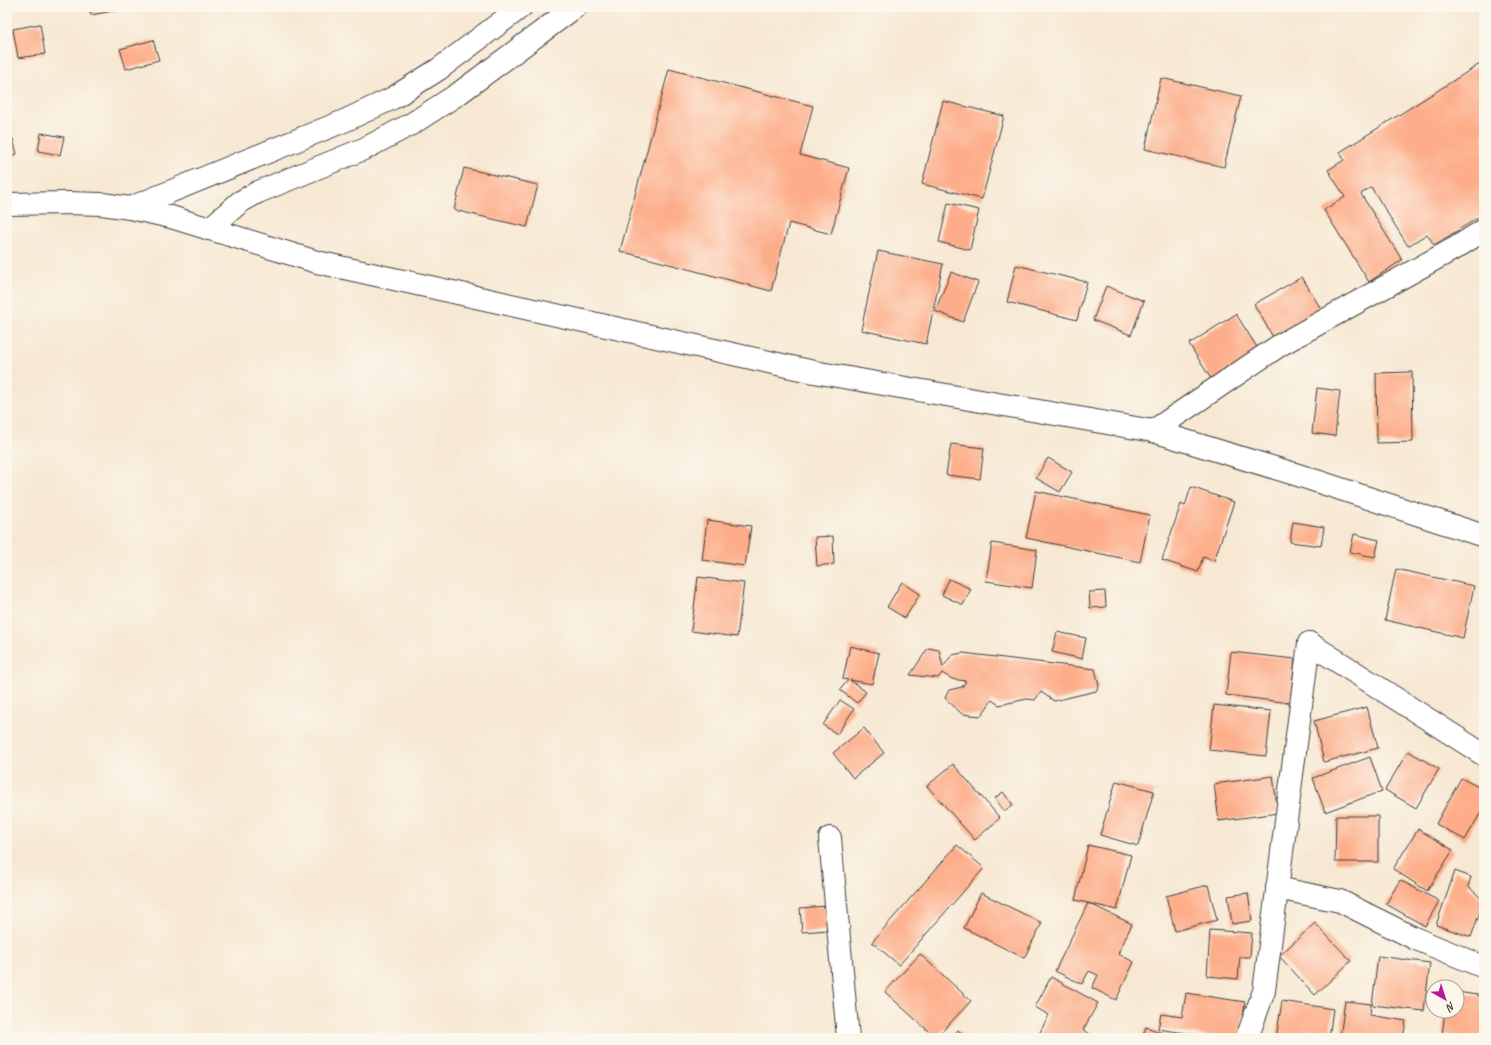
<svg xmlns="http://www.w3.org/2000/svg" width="1491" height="1045" font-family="Caveat,sans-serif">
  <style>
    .building { fill: #fdad89 }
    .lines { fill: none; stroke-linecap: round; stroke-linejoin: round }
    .street-casing { stroke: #3d3b37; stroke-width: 24 }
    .secondary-casing { stroke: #3d3b37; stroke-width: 24 }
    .street { stroke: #fff; stroke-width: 22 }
    .secondary { stroke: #fff; stroke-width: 22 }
  </style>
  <rect width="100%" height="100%" fill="#fbf7ec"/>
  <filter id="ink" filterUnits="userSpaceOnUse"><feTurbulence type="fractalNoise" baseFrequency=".025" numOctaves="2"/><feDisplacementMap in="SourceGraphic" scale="8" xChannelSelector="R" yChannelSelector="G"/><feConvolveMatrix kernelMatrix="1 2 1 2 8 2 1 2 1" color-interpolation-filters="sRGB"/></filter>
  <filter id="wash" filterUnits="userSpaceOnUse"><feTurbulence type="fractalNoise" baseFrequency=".012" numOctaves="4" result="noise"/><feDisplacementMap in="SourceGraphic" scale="16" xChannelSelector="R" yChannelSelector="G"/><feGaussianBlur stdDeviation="0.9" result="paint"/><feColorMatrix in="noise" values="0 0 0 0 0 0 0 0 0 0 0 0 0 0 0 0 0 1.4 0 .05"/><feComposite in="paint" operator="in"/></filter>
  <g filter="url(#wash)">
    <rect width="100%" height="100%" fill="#f7e8d3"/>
    <g id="blocks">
      <g class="building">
        <polygon points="89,7 131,7 131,8 91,15"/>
        <polygon points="40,24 45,54 18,58 13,29"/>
        <polygon points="153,40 159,60 126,69 120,49"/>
        <polygon points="1483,62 1484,214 1434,245 1427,234 1408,246 1371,187 1361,194 1402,260 1369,282 1324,210 1345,197 1328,170 1344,160 1340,152"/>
        <polygon points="669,69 813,106 800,155 849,168 831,234 789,223 771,291 620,251"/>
        <polygon points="1161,78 1241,96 1224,167 1145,149"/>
        <polygon points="943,101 1004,116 982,199 922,184"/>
        <polygon points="41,133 64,137 60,155 38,151"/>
        <polygon points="13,139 17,154 7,157 7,140"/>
        <polygon points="464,168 538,185 527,227 454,210"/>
        <polygon points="948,203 979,210 970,250 939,242"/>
        <polygon points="878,251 943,264 926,344 861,330"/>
        <polygon points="1016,265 1087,282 1077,320 1007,302"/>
        <polygon points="951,272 978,282 963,322 935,311"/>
        <polygon points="1302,277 1325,316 1277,344 1254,304"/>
        <polygon points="1106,286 1144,301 1131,335 1093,320"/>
        <polygon points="1236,314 1260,352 1213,382 1189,344"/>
        <polygon points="1412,372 1413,442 1377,443 1376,373"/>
        <polygon points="1317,388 1340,391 1335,436 1312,433"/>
        <polygon points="951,444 984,448 980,479 946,475"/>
        <polygon points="1048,458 1072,472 1060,492 1036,478"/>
        <polygon points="1191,487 1234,502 1214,561 1203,557 1198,572 1162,560 1181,504 1185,506"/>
        <polygon points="1036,491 1150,515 1140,562 1026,538"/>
        <polygon points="707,520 751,526 745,566 702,560"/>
        <polygon points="1293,522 1324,527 1321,546 1290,542"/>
        <polygon points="1354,534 1379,540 1375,557 1350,552"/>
        <polygon points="833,536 834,564 817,566 815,537"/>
        <polygon points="992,543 1037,550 1032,588 986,581"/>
        <polygon points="1396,569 1474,586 1463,638 1385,620"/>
        <polygon points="698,577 744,583 737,637 691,631"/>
        <polygon points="949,579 971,589 963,605 942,595"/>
        <polygon points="902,582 920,594 905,618 887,607"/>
        <polygon points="1105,591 1106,607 1090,608 1089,592"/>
        <polygon points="1057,632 1086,638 1082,659 1052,652"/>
        <polygon points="850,646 879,653 872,684 850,680 866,692 857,703 840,690 848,680 843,679"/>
        <polygon points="928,648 939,650 943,667 952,655 963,653 1095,669 1099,686 1096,691 1054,701 1041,692 1035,700 1027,699 999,705 992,700 981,716 962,714 945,698 949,690 962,687 966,681 952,679 942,673 938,678 910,675"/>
        <polygon points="1231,652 1295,659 1290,703 1226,695"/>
        <polygon points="840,700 854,709 837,734 823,725"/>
        <polygon points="1214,705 1271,711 1266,756 1209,750"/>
        <polygon points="1367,707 1378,748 1324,762 1314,721"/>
        <polygon points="864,728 884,753 853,778 833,753"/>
        <polygon points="1408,751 1439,769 1416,808 1385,790"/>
        <polygon points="1370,757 1382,791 1325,812 1313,778"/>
        <polygon points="953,764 1000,818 975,840 927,786"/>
        <polygon points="1273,776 1278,813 1219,821 1214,784"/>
        <polygon points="1461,778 1484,790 1484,807 1465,840 1436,824"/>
        <polygon points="1116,781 1154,791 1138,846 1100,835"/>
        <polygon points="1003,792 1013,805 1004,811 995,798"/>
        <polygon points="1336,816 1378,816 1378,862 1335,862"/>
        <polygon points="1418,829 1453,850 1427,891 1393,869"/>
        <polygon points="957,845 984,868 899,965 872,942"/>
        <polygon points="1088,845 1131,855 1117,910 1075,900"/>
        <polygon points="1455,871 1471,877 1468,886 1484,901 1471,937 1436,925"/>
        <polygon points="1400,880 1439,901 1425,926 1386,904"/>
        <polygon points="1208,885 1217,920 1175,931 1166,896"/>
        <polygon points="981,893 1042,923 1024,958 964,928"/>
        <polygon points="1248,893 1252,921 1232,924 1228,896"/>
        <polygon points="1088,903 1132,924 1118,954 1134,962 1116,1000 1092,988 1098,975 1089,971 1082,984 1055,971"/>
        <polygon points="827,906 829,930 802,932 800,908"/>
        <polygon points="1315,923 1351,961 1315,995 1279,956"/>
        <polygon points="1210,930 1252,933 1250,957 1240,957 1238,979 1207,976"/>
        <polygon points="920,954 971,1001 936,1038 885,992"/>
        <polygon points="1378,956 1430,963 1424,1011 1372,1005"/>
        <polygon points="1051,977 1098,1003 1083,1030 1097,1038 1037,1038 1049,1015 1035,1007"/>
        <polygon points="1457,992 1484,996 1484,1025 1482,1038 1464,1038 1442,1035 1445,1011 1457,1011"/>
        <polygon points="1186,993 1245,1002 1240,1038 1219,1038 1158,1029 1161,1014 1182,1017"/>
        <polygon points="1282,1001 1333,1009 1329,1038 1276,1038"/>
        <polygon points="1345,1001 1371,1004 1370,1015 1406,1021 1403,1038 1340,1038"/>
        <polygon points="1146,1027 1176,1038 1142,1038"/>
        <polygon points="958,1030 967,1038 950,1038"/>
      </g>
    </g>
  </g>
  <g filter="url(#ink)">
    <use href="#blocks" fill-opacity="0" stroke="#3d3b37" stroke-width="1"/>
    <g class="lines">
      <g class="street-casing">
        <g id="street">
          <polyline points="130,208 344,121 393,98 439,69 521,7"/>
          <polyline points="209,229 240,202 258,192 366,148 413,123 458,94 575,7"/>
          <polyline points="1153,431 1280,345 1457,247 1484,230"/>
          <polyline points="830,838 848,1038"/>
          <polyline points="1277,888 1340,901 1414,938 1484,967"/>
          <polyline points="1247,1038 1264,991 1309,643 1484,755"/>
        </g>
      </g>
      <g class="secondary-casing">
        <polyline id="secondary" points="7,204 68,203 102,204 130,208 171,217 317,262 814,372 1153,431 1298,475 1484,536"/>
      </g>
      <use href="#street" class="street"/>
      <use href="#secondary" class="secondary"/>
    </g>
  </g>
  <rect width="1491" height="1045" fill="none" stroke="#fbf7ec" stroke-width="24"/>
  <g transform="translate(1445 999) rotate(141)"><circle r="19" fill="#fbf7ec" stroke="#a29f99"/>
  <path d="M0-3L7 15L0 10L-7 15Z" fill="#b5179e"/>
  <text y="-6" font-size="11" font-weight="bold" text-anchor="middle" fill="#1c1c1c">N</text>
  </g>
</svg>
